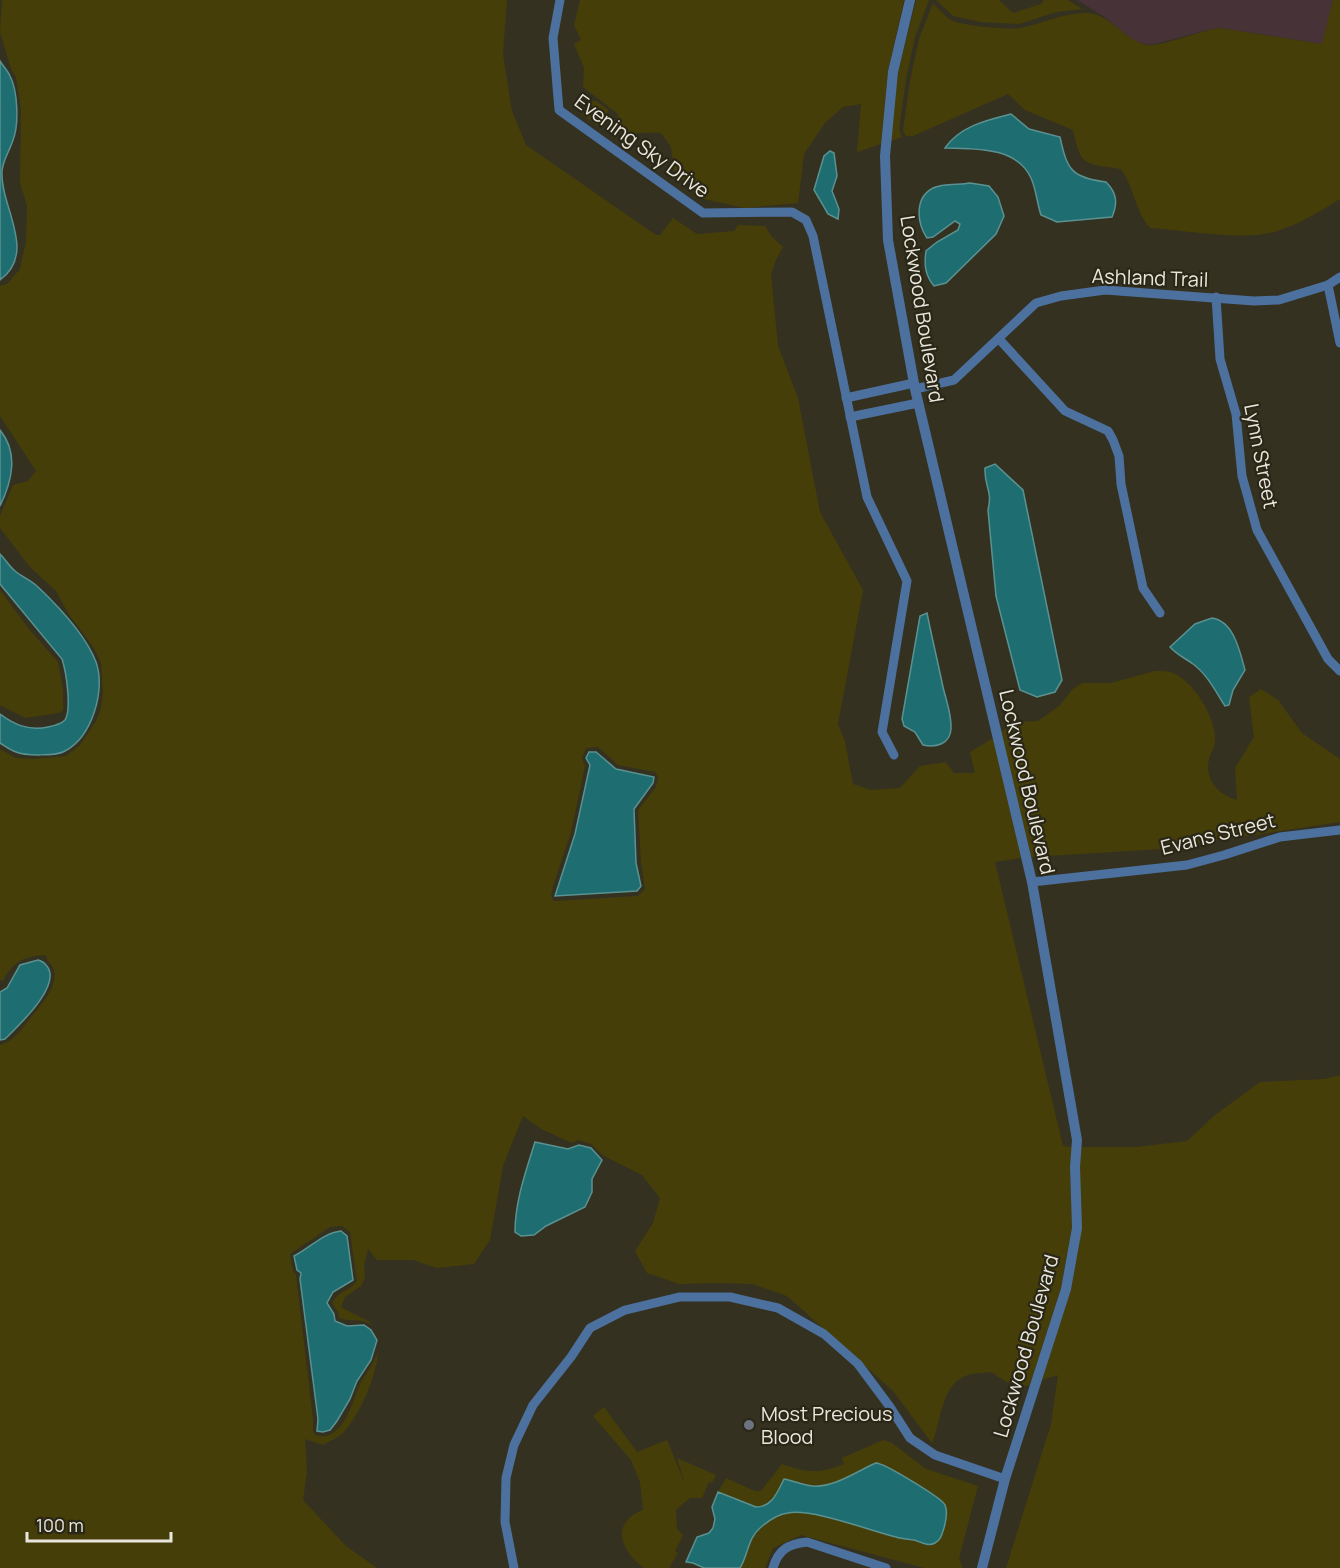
<svg xmlns="http://www.w3.org/2000/svg" width="1340" height="1568" font-family="Manrope,sans-serif">
  <style>
    .commercial { fill: #463237 }
    .green { fill: #463e09; fill-rule: evenodd }
    .water { fill: #1e6d71; stroke: #5b9291; stroke-width: 1.5 }
    .lines { fill: none; stroke-linecap: round; stroke-linejoin: round }
    .minor { stroke: #4d719e; stroke-width: 9 }
    .tertiary { stroke: #4d719e; stroke-width: 10 }
    .worship-dot { fill: #6b7280; stroke: #2a2717; stroke-width: 2 }
    .labels { text-anchor: middle; stroke-width: 4.5; stroke-linejoin: round; paint-order: stroke }
    .street-label { font-size: 20px; fill: #e9e7dd; stroke: #2a2717 }
    .poi-label { font-size: 20px; fill: #e9e7dd; stroke: #2a2717; text-anchor: start }
  </style>
  <rect width="100%" height="100%" fill="#343121"/>
  <polygon class="commercial" points="1077,0 1333,0 1323,44 1220,28 1208,30 1151,45 1134,41 1103,16"/>
  <g class="green">
    <path d="M2,0H507L503,54L512,111L526,145L656,235H660L673,218L697,234L734,231L738,225L765,226L772,237L783,247L775,262L771,274L778,346L798,398L820,512L863,590L838,724L845,741L853,784L871,790L900,788L920,766L946,762L954,773H975L970,752L993,738L1021,858L995,862L1063,1146L1072,1147L1070,1172L1072,1227L1061,1287L1030,1385C1017,1389 1001,1380 992,1372C984,1373 975,1373 968,1375C940,1384 942,1421 932,1443L893,1391L787,1296L753,1284L715,1283L679,1284L647,1273L635,1251L653,1223L660,1198L642,1175L604,1156L591,1144L578,1140L572,1143L541,1129L523,1116L503,1166L490,1240L474,1264L437,1268L413,1260H377L368,1249L364,1265L365,1278L361,1286L345,1297L341,1307L370,1322L372,1325C362,1318 350,1322 339,1318L338,1312L332,1303C337,1292 350,1291 357,1281L350,1232L342,1226L330,1227L290,1254L293,1271L296,1275L313,1419V1431L315,1435C322,1436 327,1438 333,1433C348,1423 353,1400 360,1384C366,1373 374,1364 378,1351C377,1375 360,1415 343,1433C338,1438 329,1441 323,1445L305,1439L307,1472L303,1500L346,1546L377,1568H0V1045C12,1042 21,1031 28,1021C40,1006 68,978 47,960L46,955C25,956 13,961 3,981L0,980V749L16,758L35,759L66,756L80,745L96,721L101,708L103,693L101,663L94,648L68,613L56,591L30,567L0,528V516L13,485L28,481L36,471L0,416V286L7,284L20,269L26,241L27,206L20,183L21,110L16,77L11,69L0,32ZM598,747L618,765L655,772L658,777L656,787L638,810L641,862L645,889L638,896L554,901L551,896L553,886L571,832L585,766L582,758L586,748Z"/>
    <path d="M580,0H904L888,71L881,144L857,152L861,104L843,107L825,123L804,154L798,203L744,208L695,197L690,186L679,177L674,169L671,147L661,133C645,131 630,137 616,127L618,114L583,87L584,68L574,44L581,40L574,25Z"/>
    <polygon points="916,0 929,0 915,37 906,79 899,130 902,137 891,141 898,73"/>
    <polygon points="936,0 999,0 1013,13 1041,4 1044,0 1068,0 1082,9 1057,12 1019,24 981,22 953,16"/>
    <path d="M1333,0H1340V199C1319,212 1298,225 1274,232C1245,241 1182,230 1150,228C1135,211 1134,187 1121,169C1085,163 1081,168 1073,130L1025,110L1008,94L913,136H906L903,131L910,81L919,39L933,3C938,8 943,14 949,19C959,26 1009,30 1021,28C1043,23 1062,14 1084,13C1111,12 1123,41 1148,45C1161,47 1202,30 1220,28L1322,44Z"/>
    <polygon points="591,101 596,101 609,110 597,126 582,114"/>
    <polygon points="0,590 29,629 58,662 63,689 63,710 59,713 25,718 0,705"/>
    <path d="M1155,671C1161,671 1168,671 1173,673C1194,681 1217,720 1215,741C1215,748 1210,753 1209,759C1204,779 1219,795 1237,800L1235,768L1254,737L1249,697L1261,689L1278,700L1302,733L1340,759V822L1162,849L1031,857L1001,732L1017,722L1038,721L1059,706L1073,689L1082,683H1111Z"/>
    <polygon points="1340,1075 1340,1568 1006,1568 1051,1424 1058,1375 1042,1380 1070,1291 1081,1147 1136,1147 1187,1141 1215,1115 1260,1082 1325,1079"/>
    <path d="M604,1407L637,1452L667,1440L685,1484L677,1458L716,1475L712,1483L709,1482L702,1498H690L676,1510L677,1529L683,1535L675,1551L678,1553L669,1568H644C620,1550 610,1523 643,1510L640,1482L631,1460L593,1416Z"/>
    <path d="M883,1440L892,1443L926,1469L978,1486L959,1558L963,1568H924L801,1535L773,1548L765,1568H740C748,1555 748,1538 761,1527C769,1520 779,1514 789,1512C812,1509 869,1530 894,1537C905,1540 914,1540 925,1545L941,1537L947,1516L937,1496L880,1463H875C857,1472 834,1488 812,1486C803,1485 794,1481 784,1480C777,1493 772,1506 756,1507L718,1492L726,1478L755,1491H761L782,1464C807,1473 819,1474 844,1464L842,1458Z"/>
  </g>
  <g class="water">
    <path d="M0,61C3,66 8,71 10,76C18,91 19,125 13,140C10,150 3,160 2,171C0,207 38,252 0,280Z"/>
    <path d="M1011,114L1029,129L1060,137C1067,170 1072,178 1106,182C1117,193 1118,203 1112,217L1057,222L1041,215C1037,203 1036,189 1031,178C1016,146 974,149 945,148C960,126 987,120 1011,114Z"/>
    <polygon points="830,151 834,153 837,176 832,191 839,209 838,219 828,214 814,190 824,156"/>
    <path d="M970,183L989,186L998,197L1004,216L996,234L946,283L934,286C925,275 924,265 926,251L937,242L958,230L960,224L955,221L933,237L927,238C917,223 914,198 933,188C942,183 960,185 970,183Z"/>
    <path d="M0,430C19,453 12,481 0,506Z"/>
    <path d="M995,464L1023,490L1062,680L1055,692L1037,697L1020,690L996,596L988,510C993,490 984,487 985,468Z"/>
    <path d="M0,554C5,559 9,566 15,571C22,577 31,580 38,587C58,606 86,636 96,662C106,690 92,737 65,751C57,756 25,756 16,752C10,750 5,746 0,743V714C15,725 29,731 48,727C53,726 61,724 65,720C72,709 66,671 62,659L0,584Z"/>
    <path d="M927,613C932,638 938,663 943,687C946,700 952,715 951,729C950,744 936,748 923,745L915,732L904,726L902,719L920,616Z"/>
    <path d="M1212,618C1234,621 1240,652 1245,670L1233,690L1229,705L1225,706C1216,692 1207,674 1193,664C1185,658 1177,655 1170,647L1195,624Z"/>
    <polygon points="589,752 596,752 616,769 654,777 653,783 634,809 636,863 641,886 637,891 555,896 575,834 590,765 586,758"/>
    <path d="M38,960C41,961 44,962 46,965C64,984 18,1026 5,1039L0,1040V992L7,988L20,965Z"/>
    <path d="M535,1142L568,1149L579,1145L591,1148L602,1160L592,1179V1192L585,1207L546,1226L534,1235L521,1236L515,1232C515,1201 526,1171 535,1142Z"/>
    <path d="M341,1231L347,1236L353,1280L333,1292L327,1303L334,1314L335,1321L347,1326L364,1325L371,1330L377,1340L371,1360L357,1381L350,1399L337,1421L330,1430L323,1432L317,1431L318,1419L300,1279L301,1273L297,1270L294,1256C310,1248 323,1233 341,1231Z"/>
    <path d="M876,1463C884,1463 942,1498 945,1505C948,1512 946,1521 944,1528C942,1534 941,1540 935,1543C928,1547 921,1542 914,1540C908,1539 902,1539 896,1537C871,1531 811,1508 788,1513C778,1514 768,1521 760,1528C748,1538 748,1555 740,1568H704L693,1563L686,1562L697,1537L709,1533L713,1528L715,1519L712,1507L718,1492L756,1507C772,1507 777,1493 784,1479C794,1481 803,1485 812,1486C834,1488 857,1471 876,1463Z"/>
  </g>
  <g class="lines">
    <g class="minor">
      <polyline points="560,0 553,38 559,110 703,213 792,212 806,220 813,236 867,497 907,581 882,732 894,755"/>
      <polyline points="1328,285 1340,343"/>
      <polyline points="1216,297 1220,359 1236,414 1242,476 1257,530 1328,659 1340,671"/>
      <polyline points="999,339 1065,411 1108,431 1113,440 1119,456 1121,484 1143,588 1160,613"/>
      <polyline points="915,389 954,380 1036,303 1061,296 1105,290 1254,301 1279,300 1328,285 1340,277"/>
      <polyline points="846,398 914,383"/>
      <polyline points="850,417 918,403"/>
      <polyline points="1032,882 1187,865 1224,855 1280,837 1340,830"/>
      <polyline points="514,1568 505,1522 506,1478 514,1445 533,1405 571,1357 590,1328 625,1310 679,1297 730,1297 778,1308 824,1334 858,1364 890,1407 910,1438 935,1455 1005,1479"/>
      <path d="M773,1568C778,1550 788,1544 807,1542L886,1568"/>
    </g>
    <polyline class="tertiary" points="910,0 893,72 885,156 888,240 915,389 1032,882 1077,1140 1075,1167 1077,1228 1066,1289 1005,1479 982,1568"/>
  </g>
  <circle class="worship-dot" cx="749" cy="1425" r="6"/>
  <g class="labels">
    <g class="street-label">
      <text transform="translate(642 146) rotate(36)" y="7">Evening Sky Drive</text>
      <text transform="translate(1150 278) rotate(2)" y="7">Ashland Trail</text>
      <text transform="translate(922 309) rotate(81)" y="7">Lockwood Boulevard</text>
      <text transform="translate(1261 456) rotate(79)" y="7">Lynn Street</text>
      <text transform="translate(1027 782) rotate(77)" y="7">Lockwood Boulevard</text>
      <text transform="translate(1218 834) rotate(-14)" y="7">Evans Street</text>
      <text transform="translate(1026 1346) rotate(-74)" y="7">Lockwood Boulevard</text>
    </g>
    <g class="poi-label">
      <text x="761" y="1421">Most Precious<tspan x="761" dy="23">Blood</tspan></text>
    </g>
  </g>
  <path d="M27 1532v9h144v-9" fill="none" stroke="#e9e7dd" stroke-width="3"/>
  <text x="36" y="1532" font-size="18" fill="#e9e7dd" stroke="#2a2717" stroke-width="4.5" paint-order="stroke">100 m</text>
</svg>
